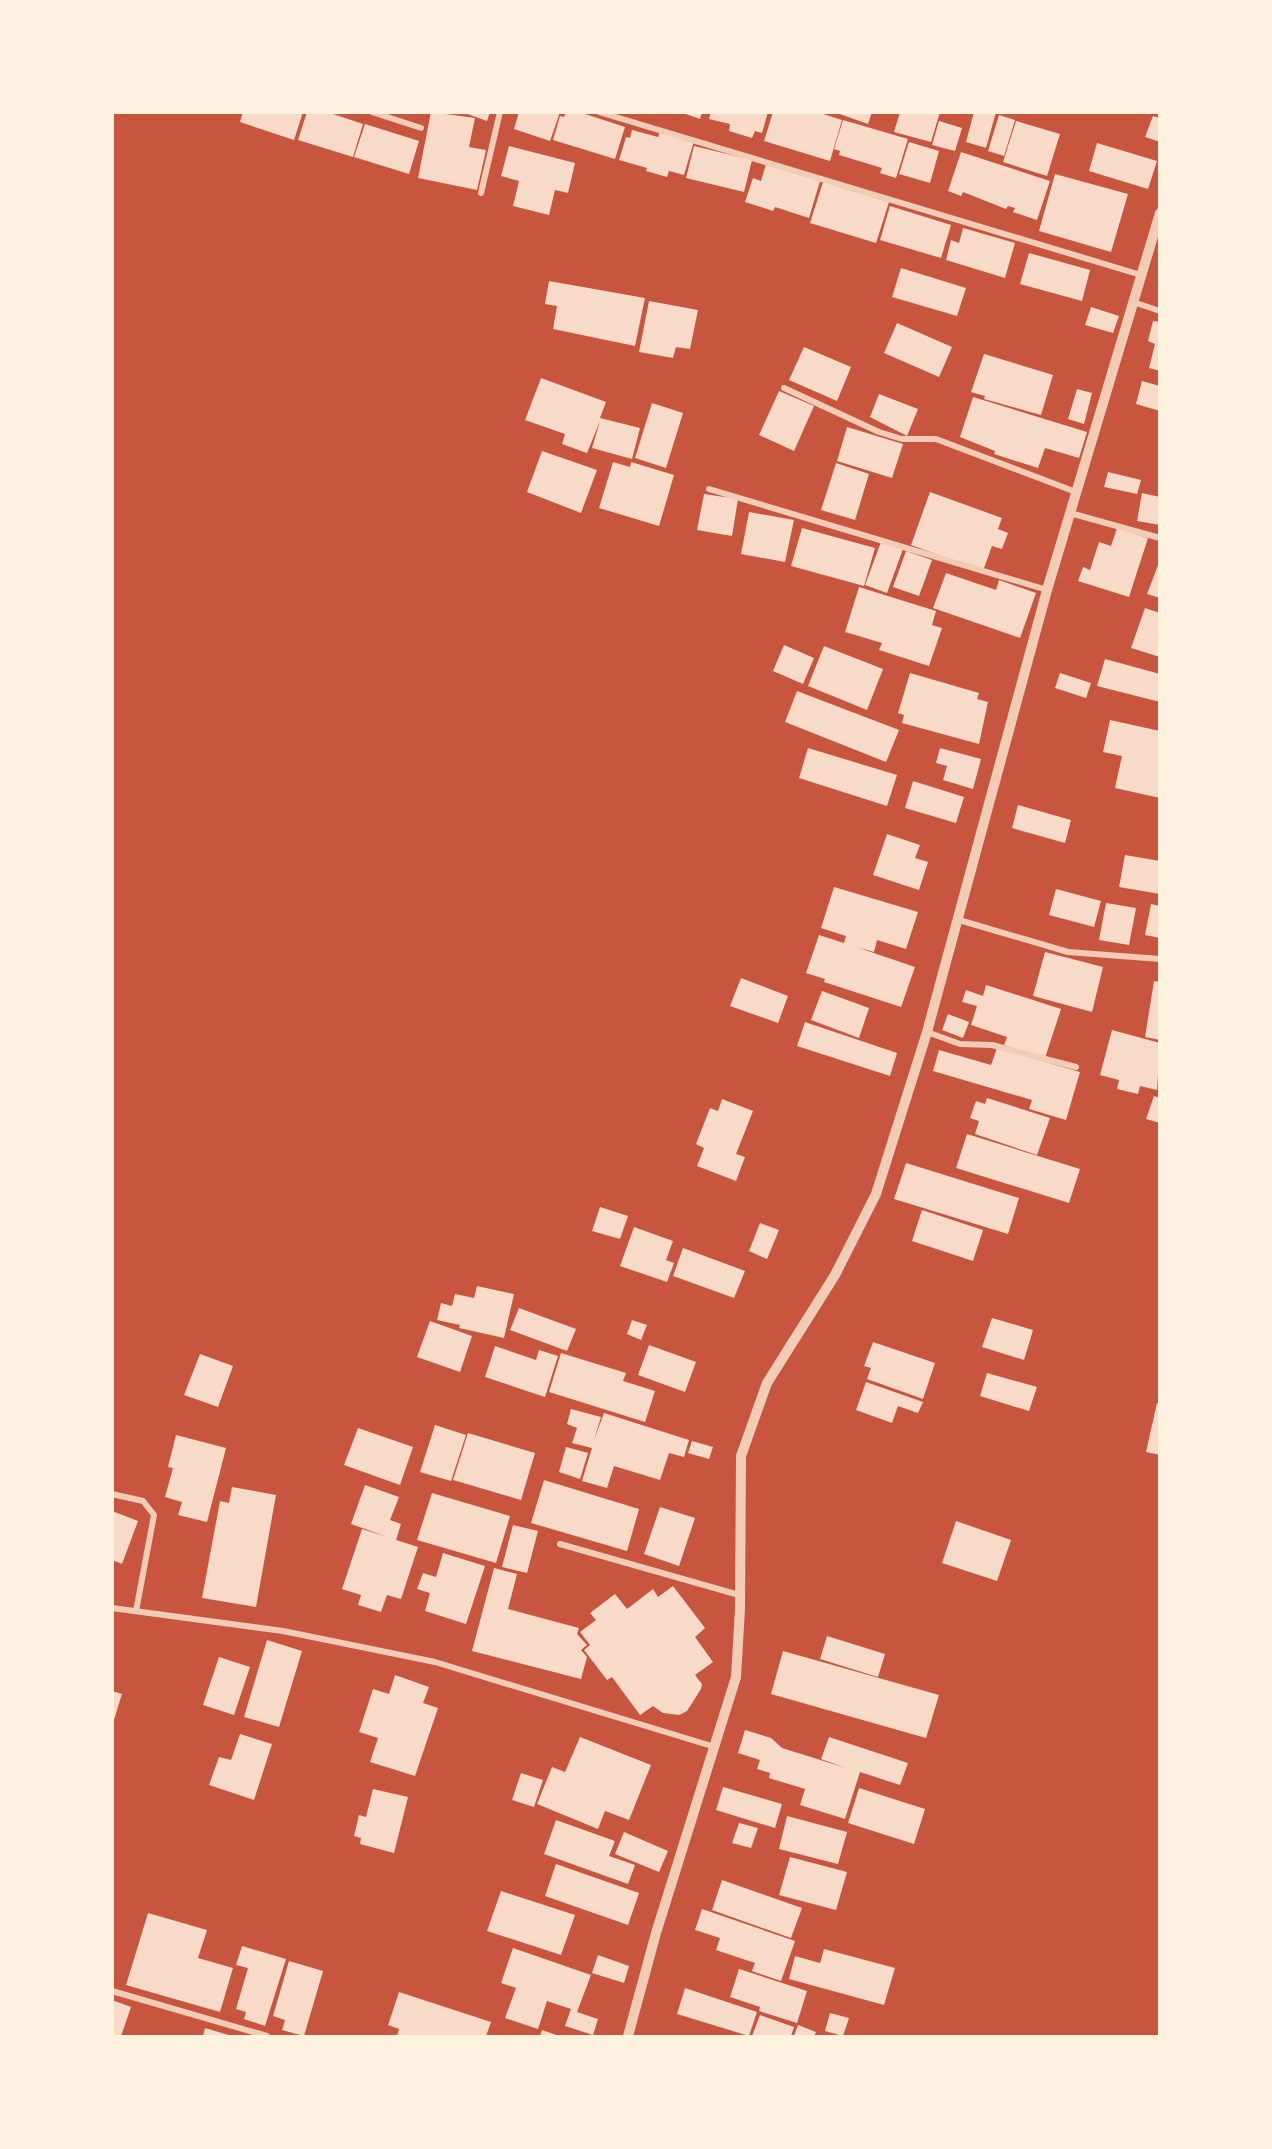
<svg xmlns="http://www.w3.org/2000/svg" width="1272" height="2149" font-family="Ubuntu,sans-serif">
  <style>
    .building { fill: #f7dbc8 }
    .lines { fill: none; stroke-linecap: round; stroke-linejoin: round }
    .minor { stroke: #f1ccb7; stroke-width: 6 }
    .tertiary { stroke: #f1ccb7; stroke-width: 10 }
  </style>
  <rect width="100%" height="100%" fill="#c8553d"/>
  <g class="building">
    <polygon points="243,112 303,112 294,140 240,122"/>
    <polygon points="307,112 327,112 363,124 353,157 298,140"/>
    <polygon points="431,112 475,118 469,147 486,150 477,190 418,178"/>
    <polygon points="462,112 490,112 487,121"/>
    <polygon points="519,112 560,112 550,141 514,129"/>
    <polygon points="566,112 579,112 625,127 615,159 553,140 560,116 564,117"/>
    <polygon points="680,112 702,112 700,119"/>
    <polygon points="711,112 768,112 762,133 755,131 752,138 729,131 730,124 709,119"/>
    <polygon points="773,112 817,112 842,120 830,161 764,141"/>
    <polygon points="834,112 872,112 868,124"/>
    <polygon points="900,112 940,112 931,142 894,132"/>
    <polygon points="974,112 996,112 986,148 966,142"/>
    <polygon points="999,115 1015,120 1004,156 988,151"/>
    <polygon points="1153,116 1160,118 1160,142 1145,137"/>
    <polygon points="843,120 908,139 896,178 880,173 882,168 839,155 840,151 834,149"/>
    <polygon points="939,121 962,128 955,151 932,145"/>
    <polygon points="1016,121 1060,134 1047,176 1003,162"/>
    <polygon points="365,124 419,141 409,174 354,157"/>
    <polygon points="632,130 658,137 660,131 694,141 684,175 669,171 667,177 646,171 647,168 619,160 626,137 630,138"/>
    <polygon points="909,142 939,151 930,183 899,174"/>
    <polygon points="1097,143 1157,161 1148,189 1089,171"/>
    <polygon points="509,146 575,163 568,193 555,190 549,215 513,206 519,181 501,176"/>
    <polygon points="694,146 752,160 744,192 686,178"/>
    <polygon points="961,152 1050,181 1037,220 1013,212 1015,208 1008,206 1006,209 963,192 961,196 948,191"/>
    <polygon points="766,164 820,181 809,218 775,207 773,211 745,202 753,178 761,181"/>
    <polygon points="1055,174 1128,194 1111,252 1039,231"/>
    <polygon points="823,182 889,202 876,243 810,223"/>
    <polygon points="890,206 951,225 941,258 880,240"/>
    <polygon points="963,228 1015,243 1005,278 946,260 951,240 959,243"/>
    <polygon points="1029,253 1090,270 1082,301 1020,284"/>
    <polygon points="901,268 966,288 957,316 892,297"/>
    <polygon points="549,281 645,298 635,346 553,329 557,306 545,304"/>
    <polygon points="649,301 698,310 690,349 676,347 673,358 639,352"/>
    <polygon points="1091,307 1119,316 1113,333 1085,325"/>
    <polygon points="1153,321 1160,322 1160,371 1149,368 1155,344 1148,341"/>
    <polygon points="897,323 952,347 939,377 884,353"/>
    <polygon points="804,347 851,367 837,401 789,380"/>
    <polygon points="984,354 1053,375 1041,415 984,399 985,396 971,392"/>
    <polygon points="541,378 606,402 600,418 640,428 632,459 592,448 600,421 587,453 562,444 565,434 525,420"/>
    <polygon points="1142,381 1160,386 1160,411 1136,404"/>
    <polygon points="1077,389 1092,393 1084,424 1068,419"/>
    <polygon points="779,391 814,406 794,451 759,435"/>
    <polygon points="879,394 918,409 907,436 870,417"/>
    <polygon points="973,397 1087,432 1079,458 1045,448 1038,468 994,454 995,451 960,437"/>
    <polygon points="652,403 683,413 666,468 635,458"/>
    <polygon points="847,427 903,444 892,478 837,461"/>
    <polygon points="542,451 597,470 581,513 527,492"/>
    <polygon points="613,462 630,467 631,462 674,475 659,526 599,508"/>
    <polygon points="836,463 869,474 855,520 821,510"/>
    <polygon points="1108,472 1141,480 1137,494 1104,487"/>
    <polygon points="930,492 1002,518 998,529 1008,533 1002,549 992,546 983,571 911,545"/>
    <polygon points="1142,493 1160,497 1160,525 1137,521"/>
    <polygon points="704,494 738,499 732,536 697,530"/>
    <polygon points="749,512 794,520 785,562 741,554"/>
    <polygon points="802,528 875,548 864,586 791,566"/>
    <polygon points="1117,528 1148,538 1129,597 1078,581 1083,567 1090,570 1099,542 1111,546"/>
    <polygon points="881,542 903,549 887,593 865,585"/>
    <polygon points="906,551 932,560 919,596 893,587"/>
    <polygon points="1160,560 1160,598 1147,594"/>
    <polygon points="946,573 996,590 999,580 1036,593 1020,638 933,608"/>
    <polygon points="859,587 936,611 932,625 942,628 929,666 879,650 882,643 845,632"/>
    <polygon points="1145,608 1160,613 1160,657 1131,648"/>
    <polygon points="784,645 814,658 803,684 773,671"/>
    <polygon points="824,646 883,669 867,710 808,686"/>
    <polygon points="1105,659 1160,674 1160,702 1097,686"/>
    <polygon points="910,673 979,693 977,699 988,702 979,744 902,723 904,715 898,713"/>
    <polygon points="1060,673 1091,683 1086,698 1055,688"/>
    <polygon points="797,691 899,730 886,762 785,722"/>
    <polygon points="1110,720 1160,731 1160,798 1115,788 1122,756 1103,752"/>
    <polygon points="808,748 897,775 887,806 799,778"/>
    <polygon points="940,748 981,759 973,789 943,780 947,766 936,763"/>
    <polygon points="913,781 964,797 956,823 905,808"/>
    <polygon points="1018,805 1071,820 1065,843 1012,828"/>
    <polygon points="887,834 920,845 915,858 928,862 919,890 873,875"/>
    <polygon points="1125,855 1160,861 1160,894 1119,887"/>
    <polygon points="834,887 918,912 906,949 877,940 874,952 856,947 915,967 901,1007 824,982 825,979 806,973 819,935 844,943 846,936 821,928"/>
    <polygon points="1056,889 1101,901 1094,927 1049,915"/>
    <polygon points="1106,903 1136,908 1129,945 1099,940"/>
    <polygon points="1151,904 1160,906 1160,938 1145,935"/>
    <polygon points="1045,952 1103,967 1092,1012 1033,996"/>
    <polygon points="741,978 788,996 778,1023 730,1006"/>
    <polygon points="1154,981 1160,982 1160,1040 1145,1037"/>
    <polygon points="986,985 1061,1009 1045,1058 1004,1045 1007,1037 971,1025 977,1006 962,1002 966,990 983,996"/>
    <polygon points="822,991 869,1008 859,1038 811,1020"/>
    <polygon points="948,1014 969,1022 963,1038 942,1030"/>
    <polygon points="805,1022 897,1053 890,1076 797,1046"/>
    <polygon points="1112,1030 1160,1043 1157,1090 1140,1086 1138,1094 1117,1089 1119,1080 1100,1075"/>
    <polygon points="997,1048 1080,1072 1066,1120 1029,1109 1032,1100 933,1071 939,1050 991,1065"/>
    <polygon points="1154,1096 1160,1098 1160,1123 1146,1119"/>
    <polygon points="987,1098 1050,1118 1037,1155 975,1134 979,1121 970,1118 976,1101 985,1104"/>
    <polygon points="722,1099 753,1111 736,1154 745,1157 736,1181 697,1166 704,1148 696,1144 710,1108 718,1111"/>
    <polygon points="967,1134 1080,1169 1069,1203 956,1168"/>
    <polygon points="906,1163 1019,1198 1008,1234 894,1199"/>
    <polygon points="600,1207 628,1216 620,1239 592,1231"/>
    <polygon points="922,1210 983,1230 973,1261 912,1241"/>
    <polygon points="760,1223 779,1230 767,1259 749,1251"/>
    <polygon points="634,1227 673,1241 666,1260 674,1263 667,1282 620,1266"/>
    <polygon points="683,1248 745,1271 734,1298 673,1276"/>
    <polygon points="477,1286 514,1294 504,1338 459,1328 460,1325 437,1320 441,1303 452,1306 455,1294 474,1298"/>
    <polygon points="519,1308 576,1329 567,1351 510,1330"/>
    <polygon points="992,1318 1033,1330 1024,1360 982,1347"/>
    <polygon points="632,1320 647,1325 641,1340 627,1334"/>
    <polygon points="430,1321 472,1336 460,1372 417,1357"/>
    <polygon points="873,1342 935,1363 923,1399 867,1379 871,1368 864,1366"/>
    <polygon points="649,1345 696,1362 685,1392 638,1375"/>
    <polygon points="495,1346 536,1360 539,1350 558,1356 545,1397 485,1377"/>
    <polygon points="561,1353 626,1373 623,1381 655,1391 645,1422 549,1392"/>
    <polygon points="200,1354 233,1366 218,1407 184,1395"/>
    <polygon points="987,1373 1037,1387 1029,1411 980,1396"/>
    <polygon points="866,1382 923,1402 918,1413 898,1406 892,1423 856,1410"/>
    <polygon points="1157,1403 1160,1404 1160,1455 1146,1452"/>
    <polygon points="571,1409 601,1417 594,1440 604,1413 689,1440 684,1457 669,1453 660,1480 614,1466 607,1488 582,1481 592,1448 572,1443 577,1428 567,1424"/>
    <polygon points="435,1425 466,1435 451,1481 420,1472"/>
    <polygon points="358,1428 413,1447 400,1485 344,1465"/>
    <polygon points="468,1433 535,1453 521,1500 453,1480"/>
    <polygon points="176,1435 226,1448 207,1522 178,1515 182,1502 165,1497 173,1468 168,1467"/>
    <polygon points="692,1441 713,1447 709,1459 688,1453"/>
    <polygon points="566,1447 588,1453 580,1479 559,1472"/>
    <polygon points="544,1480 639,1509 627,1551 531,1523"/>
    <polygon points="365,1485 399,1497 390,1520 401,1524 396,1540 418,1547 401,1599 387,1595 381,1612 358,1605 361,1595 342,1589 362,1529 388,1537 351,1524"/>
    <polygon points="232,1487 276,1495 256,1607 202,1598 220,1501 229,1503"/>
    <polygon points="432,1493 510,1516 496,1563 417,1540"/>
    <polygon points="660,1507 695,1518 679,1566 644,1554"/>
    <polygon points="112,1511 138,1521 122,1564 112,1560"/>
    <polygon points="956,1521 1011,1540 997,1581 942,1563"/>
    <polygon points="513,1525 538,1531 527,1573 502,1567"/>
    <polygon points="443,1553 485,1566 466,1624 425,1611 430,1593 417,1589 423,1573 436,1577"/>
    <polygon points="494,1568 517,1574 508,1609 579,1628 577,1634 587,1645 581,1650 587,1657 581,1679 472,1651"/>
    <polygon points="673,1586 705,1628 695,1637 713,1662 695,1675 702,1684 701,1689 687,1711 679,1715 663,1713 653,1706 640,1715 612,1677 607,1680 584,1650 590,1645 580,1632 596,1620 590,1613 615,1594 627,1609 653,1589 658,1597"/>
    <polygon points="827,1636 885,1654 878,1677 820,1659"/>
    <polygon points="267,1640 302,1651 279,1727 244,1717"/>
    <polygon points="783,1651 939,1695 926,1738 771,1694"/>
    <polygon points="219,1657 250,1667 234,1715 203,1705"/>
    <polygon points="395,1675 429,1687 423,1703 438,1708 415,1776 370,1762 378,1738 359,1732 373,1689 389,1694"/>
    <polygon points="112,1691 122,1694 113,1723 112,1723"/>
    <polygon points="745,1730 771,1738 782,1748 846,1768 821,1759 829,1737 908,1763 900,1785 860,1772 845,1819 800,1805 805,1789 769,1778 770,1773 757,1769 760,1760 738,1753"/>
    <polygon points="240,1734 272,1744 254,1800 209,1785 219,1757 231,1760"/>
    <polygon points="580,1737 651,1765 629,1820 605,1811 598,1829 537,1804 552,1767 565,1772"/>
    <polygon points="521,1773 543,1780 534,1807 512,1800"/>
    <polygon points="723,1787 782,1804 775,1828 716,1810"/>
    <polygon points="859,1788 925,1809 914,1844 848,1823"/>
    <polygon points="373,1789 408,1797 394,1853 360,1844 361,1838 354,1836 359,1815 366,1817"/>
    <polygon points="787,1816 847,1832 838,1864 779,1849"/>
    <polygon points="556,1820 615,1841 609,1856 635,1865 628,1884 544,1854"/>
    <polygon points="739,1823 758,1828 751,1848 732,1843"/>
    <polygon points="624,1832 668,1851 659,1872 615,1854"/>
    <polygon points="790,1857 847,1872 836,1910 779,1895"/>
    <polygon points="556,1864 639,1893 628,1925 545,1896"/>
    <polygon points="722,1880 802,1908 791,1938 712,1910"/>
    <polygon points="501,1891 575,1915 561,1955 487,1931"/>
    <polygon points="702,1909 795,1941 781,1981 752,1971 755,1963 716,1950 720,1938 695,1930"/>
    <polygon points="148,1913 207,1930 198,1958 233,1968 220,2012 126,1985"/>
    <polygon points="242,1946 286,1959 265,2026 244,2019 246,2012 236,2009 248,1968 236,1965"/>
    <polygon points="513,1948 591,1975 577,2012 598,2019 593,2035 565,2026 571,2009 547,2001 538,2029 505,2018 516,1988 501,1983"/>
    <polygon points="824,1949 895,1968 884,2005 789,1979 795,1956 820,1963"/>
    <polygon points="598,1955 629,1966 624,1983 592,1973"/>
    <polygon points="289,1961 323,1971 304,2036 282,2030 285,2020 273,2016"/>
    <polygon points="739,1969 807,1991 797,2023 759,2011 760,2007 730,1997"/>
    <polygon points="685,1988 757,2012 749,2036 677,2014"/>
    <polygon points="399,1992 491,2022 486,2036 397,2036 399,2029 388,2025"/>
    <polygon points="112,2000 131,2007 121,2036 112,2036"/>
    <polygon points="830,2013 849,2018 843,2036 825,2031"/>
    <polygon points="760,2015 794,2027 791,2036 752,2036"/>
    <polygon points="798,2025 816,2032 814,2036 794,2036"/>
    <polygon points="205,2028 232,2036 203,2036"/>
    <polygon points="542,2030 559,2036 540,2036"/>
  </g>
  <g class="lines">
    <g class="minor">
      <polyline points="372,112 421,128"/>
      <polyline points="599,112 1141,275"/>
      <polyline points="481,193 500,112"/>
      <polyline points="1133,302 1160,311"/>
      <polyline points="784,388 879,432 902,439 936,439 1076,492"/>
      <polyline points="709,489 1047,590"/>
      <polyline points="1070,513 1160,538"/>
      <polyline points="959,920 1068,952 1160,959"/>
      <polyline points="927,1032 960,1044 992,1045 1076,1067"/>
      <polyline points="112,1494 143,1501 154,1515 136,1611"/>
      <polyline points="560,1544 739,1595"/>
      <polyline points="112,1608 283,1631 435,1662 715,1747"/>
      <polyline points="112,1991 267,2036"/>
    </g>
    <polyline class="tertiary" points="628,2036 656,1933 736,1677 740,1609 741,1456 767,1383 835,1275 876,1194 927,1032 1047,590 1160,213"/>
  </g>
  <rect width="1272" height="2149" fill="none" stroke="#fff3e0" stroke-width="228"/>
</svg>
